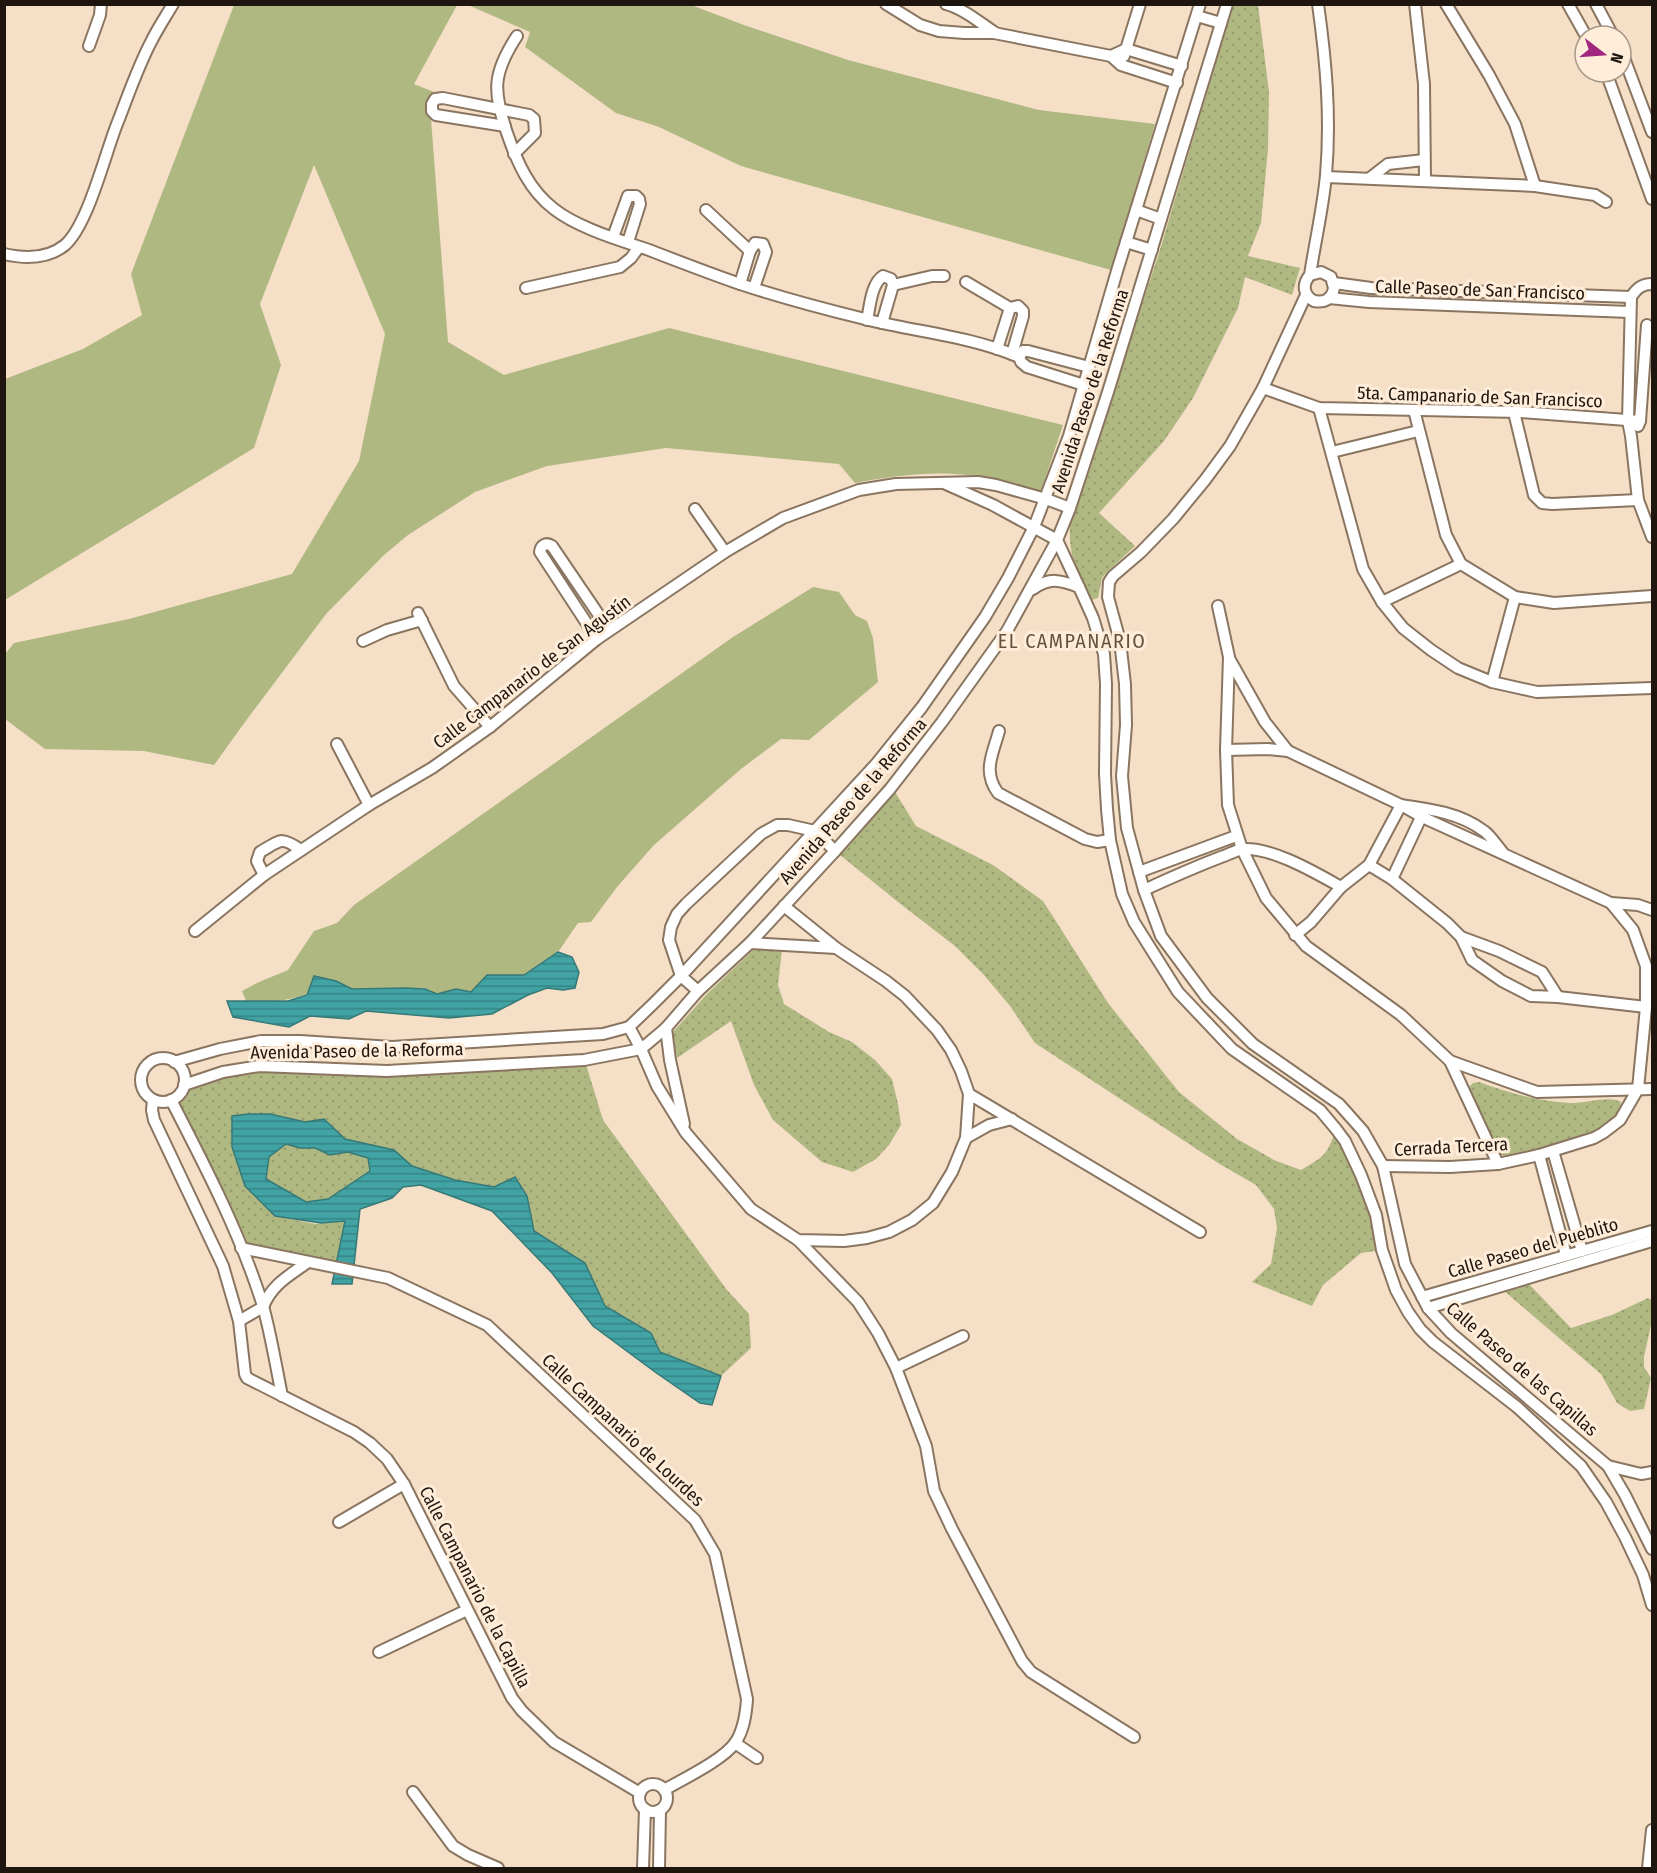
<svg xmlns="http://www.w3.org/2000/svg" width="1657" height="1873" font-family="'Fira Sans Condensed',sans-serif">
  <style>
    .green { fill: #b0b882 }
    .park { fill: url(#park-dots) }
    .water { fill: url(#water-rules); stroke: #367977; stroke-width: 1.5; fill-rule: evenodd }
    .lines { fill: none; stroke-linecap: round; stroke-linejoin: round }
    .minor-casing { stroke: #897560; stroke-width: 14 }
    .minor { stroke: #fff; stroke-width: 10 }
    .labels { text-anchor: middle; stroke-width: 6; stroke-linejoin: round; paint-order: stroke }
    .street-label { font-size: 18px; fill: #1e160e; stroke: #ffedda }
    .neighbourhood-label { font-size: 20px; letter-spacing: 1.5px; fill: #65523e; stroke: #ffedda }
  </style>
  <defs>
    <pattern id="park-dots" width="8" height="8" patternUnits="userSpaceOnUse" patternTransform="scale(1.5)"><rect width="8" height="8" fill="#b0b882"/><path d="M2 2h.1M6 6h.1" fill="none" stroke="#979d6f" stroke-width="1.8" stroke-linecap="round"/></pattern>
    <pattern id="water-rules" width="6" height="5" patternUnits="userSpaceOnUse" patternTransform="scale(1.5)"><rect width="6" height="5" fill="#41a3a4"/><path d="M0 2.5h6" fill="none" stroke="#368484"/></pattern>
  </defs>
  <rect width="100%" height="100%" fill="#f5dfc7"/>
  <g class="green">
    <path d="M234,5H457L414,84L434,92C427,101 428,109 431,119L448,342L504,375L669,328L1063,425L1041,491C1013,484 983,475 954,474C921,472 888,477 855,483L839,464L666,448L547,466L475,492L408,535L384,555L326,614L245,722L214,765L144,751L45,749L5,719V654L14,643L129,619L292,574L359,461L385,334L314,165L260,304L281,365L254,448L5,600V379L83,349L142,315L131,274Z"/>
    <polygon points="468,5 691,5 744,25 848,60 1039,110 1155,124 1111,270 741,166 659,127 616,113 525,47 530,32"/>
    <path d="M813,587L839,592L855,615L867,621L873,638L878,682L809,740L781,739L741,769L654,845L617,887L591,922L578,923L558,952L524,975H487L471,992L456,989L437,994L421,988L352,989L336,981C301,998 286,1003 246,1001L242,991L259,982L288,970L314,931L337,923L354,905L733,637Z"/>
  </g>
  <g class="park">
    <path d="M1233,5H1258L1269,92L1268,149L1261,223L1248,256L1300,268L1292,295L1245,277L1238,308L1193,398L1164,441L1099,513L1135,546L1106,573L1102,578L1098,598L1091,600C1077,572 1068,556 1070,523L1159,253Z"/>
    <path d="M895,792L916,826L993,865L1043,901L1108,1003L1179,1092L1237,1139L1274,1160L1301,1170C1325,1156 1327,1155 1336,1129L1361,1175L1382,1250L1361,1253L1323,1285L1312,1306L1252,1282L1271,1264L1277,1228L1274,1209L1256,1185L1218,1163L1035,1043L1010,1006L984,975L955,946L898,902L840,855Z"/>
    <polygon points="754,949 782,950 778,985 784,1004 829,1032 852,1042 875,1060 892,1079 898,1104 901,1125 889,1145 876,1159 853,1172 822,1162 773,1120 754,1085 731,1021 677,1058 673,1032 705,996"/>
    <polygon points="585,1061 603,1120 727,1290 749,1314 751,1348 721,1376 659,1352 651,1333 605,1306 585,1263 534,1231 527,1196 455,1180 412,1166 394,1150 345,1139 324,1119 305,1122 270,1114 232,1116 232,1147 275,1216 315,1224 345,1221 336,1267 243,1248 173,1100 181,1091 184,1085 262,1067 305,1071"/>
    <path d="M1479,1082C1509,1093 1538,1101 1570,1103C1586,1104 1607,1095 1621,1102L1620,1111L1610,1122L1594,1133L1509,1157L1499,1154L1496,1150L1470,1094V1086L1473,1083Z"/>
    <polygon points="286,1144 300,1148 315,1148 330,1155 348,1152 369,1158 370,1171 328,1199 306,1202 266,1180 269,1157"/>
    <polygon points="1528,1283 1571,1328 1612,1315 1648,1298 1652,1300 1652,1320 1644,1357 1644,1367 1651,1378 1644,1409 1630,1411 1617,1403 1601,1374 1503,1290"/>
  </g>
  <g class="water">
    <polygon points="558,952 572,957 579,972 575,988 563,990 547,988 528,995 492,1014 449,1018 366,1011 349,1019 310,1016 289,1027 233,1017 227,1001 288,1001 307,995 314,976 336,981 352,989 404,988 425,989 437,994 456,989 471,992 487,975 524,975"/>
    <path d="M248,1114H270L305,1122L324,1119L345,1139L394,1150L412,1166L455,1180L494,1187L515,1177L527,1196L534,1231L585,1263L605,1306L651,1333L660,1352L721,1376L712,1405L700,1403L655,1372L593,1326L552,1273L492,1211L421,1185L403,1187L392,1198L360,1209L352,1284H332L345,1221L321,1223L275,1216L245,1186L232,1147V1116ZM286,1144L300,1148H315L330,1155L348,1152L368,1158L370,1171L328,1199L306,1202L266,1179L269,1157Z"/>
  </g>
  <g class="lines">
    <g class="minor-casing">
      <g id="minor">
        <polyline points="886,4 920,25 939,31 964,33 994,33 1111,56 1121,65 1177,83"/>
        <path d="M946,4C964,9 979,22 994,32"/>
        <polyline points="1415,4 1424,84 1425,180"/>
        <polyline points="1446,4 1489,75 1515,124 1535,186"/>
        <polyline points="1568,4 1586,36"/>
        <polyline points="1596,4 1613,36"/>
        <polyline points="1197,16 1221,23"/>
        <path d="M517,36C492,74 493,91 507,133C517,162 529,190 554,209C578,228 620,240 649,250C680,262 711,274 743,285C783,298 824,309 865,319C916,332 970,336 1019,357L1021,362L1027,367L1084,385"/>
        <polyline points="89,46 100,15 101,4"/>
        <polyline points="1621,50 1652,132"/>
        <polyline points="1111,56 1126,49 1182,66"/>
        <polyline points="1124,56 1140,4"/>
        <polyline points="1606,72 1652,199"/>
        <polyline points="505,126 436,115 432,111 432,104 435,99 443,98 529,115 534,119 535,133 514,154"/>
        <polyline points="1326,177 1535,186 1595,195 1606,202"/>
        <polyline points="1370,178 1388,164 1424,160"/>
        <polyline points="706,210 750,251"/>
        <polyline points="1136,210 1161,219"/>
        <polyline points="613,237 628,196 636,196 639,199 640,204 628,242"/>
        <polyline points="1126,242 1152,250"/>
        <path d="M4,254C26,259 48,259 65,245C88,225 105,154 117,124C128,96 138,66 152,40C158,28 166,16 173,4"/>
        <path d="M1310,275L1321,272L1331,277L1334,288C1332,299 1325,303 1314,301C1303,295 1302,284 1310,275C1315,242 1323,208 1326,175C1331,117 1326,61 1318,4"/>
        <polyline points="966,282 1010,308"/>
        <polyline points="1334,283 1371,288 1631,297"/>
        <polyline points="740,284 750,251 755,243 763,244 766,252 754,288"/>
        <path d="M1652,284C1642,284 1637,288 1631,297L1628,421L1631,436L1638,500L1652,537"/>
        <polyline points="893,285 932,276 944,276"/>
        <polyline points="526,288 620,267 631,258 639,247"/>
        <polyline points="1306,295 1263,388 1230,446 1205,480 1173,519 1141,552 1113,576 1109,582 1108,597 1120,641 1125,684 1126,725 1122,776 1127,828 1144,890 1161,936 1207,998 1253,1044 1339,1104 1363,1131 1383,1166 1405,1264 1428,1308 1451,1333 1608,1466 1625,1495 1652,1549"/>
        <polyline points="1329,298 1369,302 1630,312"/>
        <path d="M867,320C870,307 871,284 883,276L891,279L893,285L882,323"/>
        <polyline points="997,349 1010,308 1018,306 1023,311 1023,316 1012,354"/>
        <polyline points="1019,357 1023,351 1028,351 1089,367"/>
        <polyline points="1263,388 1319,408 1520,412 1640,421"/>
        <polyline points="1319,408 1363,569 1382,602 1403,628 1431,650 1458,668 1492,682 1537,692 1652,688"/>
        <polyline points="1414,410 1446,535 1461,564 1515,597 1554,603 1652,596"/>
        <polyline points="1514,412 1534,495 1542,503 1552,504 1638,500"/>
        <polyline points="1638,426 1640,421 1647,325"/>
        <polyline points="1332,452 1418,431"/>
        <polyline points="946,484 993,505 1057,540 1079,587 1093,618 1104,654 1106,684 1105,774 1107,809 1110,840 1122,894 1134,922 1178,992 1232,1049 1320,1110 1336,1129 1345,1141 1361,1175 1376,1215 1382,1250 1396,1290 1408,1312 1420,1329 1433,1342 1517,1407 1581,1466 1606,1502 1625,1537 1643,1575 1652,1605"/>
        <polyline points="695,509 725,552"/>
        <path d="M1033,589C1050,577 1060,580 1079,587"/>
        <polyline points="1382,602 1461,564"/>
        <polyline points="1218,606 1229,657 1226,750 1228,805 1242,849 1266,898 1306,946 1401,1015 1450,1061 1498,1164"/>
        <polyline points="418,613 454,686 490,727"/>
        <path d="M597,639L540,552C541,545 546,542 552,546L609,630"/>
        <polyline points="363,641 387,630 422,620"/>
        <polyline points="1230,660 1265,722 1288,751 1401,805 1422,817 1611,903 1638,905 1652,910"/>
        <polyline points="1492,682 1515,597"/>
        <path d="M999,731C993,754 982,771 998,793L1085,839L1097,842L1110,840"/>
        <polyline points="337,744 369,805"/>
        <polyline points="1226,750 1268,749 1288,751"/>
        <path d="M1369,865L1401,805C1430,809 1460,813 1484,831C1491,836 1497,846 1503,853"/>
        <polyline points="1139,872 1236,836"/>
        <path d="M264,875L257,861L260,852C281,840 281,836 301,850"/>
        <polyline points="1392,879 1424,811"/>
        <path d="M1144,890C1170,878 1195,867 1221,857C1228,855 1236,850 1243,849C1272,847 1316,873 1341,887L1369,865L1392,879L1447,923L1461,937L1472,960L1502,981L1531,996L1558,997L1646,1007"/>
        <polyline points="195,931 264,875 369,805 432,768 490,727 597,639 725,552 783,518 859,490 896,484 978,482 996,485 1046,499 1070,508"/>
        <polyline points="1295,935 1311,922 1341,887"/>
        <polyline points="1461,937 1499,951 1542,972 1558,997"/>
        <polyline points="750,943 836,948"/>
        <polyline points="698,991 681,976 669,940 671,927 677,914 686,904 761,834 777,825 788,825 815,831 835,851"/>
        <polyline points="629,1027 641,1049 657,1086 686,1133 751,1209 798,1240 844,1241 867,1238 889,1232 912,1220 933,1203 952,1172 966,1138 969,1094 961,1071 951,1050 937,1030 905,996 886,981 836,948 784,906"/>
        <polyline points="666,1028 670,1060 684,1124"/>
        <circle cx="163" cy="1080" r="22"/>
        <polyline points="1450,1061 1537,1092 1652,1089"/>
        <polyline points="174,1062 220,1049 261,1041 300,1041 392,1047 603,1034 629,1027 653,1004 681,976 877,763 922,707 985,617 1008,578 1034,527 1069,436 1117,271 1200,4"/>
        <polyline points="184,1085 223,1072 259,1066 387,1071 584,1060 641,1049 666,1028 698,991 750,943 835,851 890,789 942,722 1007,631 1057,540 1070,508 1108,392 1227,4"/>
        <polyline points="969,1094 1200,1232"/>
        <polyline points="153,1100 152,1110 154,1120 223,1266 239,1321 245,1374 247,1378 354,1432 370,1443 387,1459 404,1484 512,1698 522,1711 554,1742 640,1793"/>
        <path d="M171,1100C205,1166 241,1235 263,1306C271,1335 276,1366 282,1396"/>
        <polyline points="966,1138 989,1125 1012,1119"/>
        <polyline points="1553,1151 1582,1251"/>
        <polyline points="1539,1155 1566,1255"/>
        <polyline points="1383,1166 1450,1167 1498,1164 1539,1155 1594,1138 1603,1133 1620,1120 1638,1089 1646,1007 1646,966 1633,930 1611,903"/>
        <polyline points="798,1240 858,1302 878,1333 896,1368 926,1446 934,1491 952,1529 1022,1661 1031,1672 1134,1737"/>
        <path d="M241,1248L388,1278L487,1325L695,1520L715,1554L747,1699C746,1714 744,1730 735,1743C723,1760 683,1779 664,1790"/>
        <polyline points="1422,1297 1652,1231"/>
        <polyline points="1428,1308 1652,1241"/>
        <path d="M239,1321L263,1307C272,1284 289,1276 308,1262"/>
        <polyline points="896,1368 963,1336"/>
        <polyline points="1608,1466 1641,1474 1652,1472"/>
        <polyline points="339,1522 404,1484"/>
        <polyline points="379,1652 467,1610"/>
        <polyline points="735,1743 757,1758"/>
        <circle cx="653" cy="1798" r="14"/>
        <polyline points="413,1792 453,1846 468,1855 498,1868"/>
        <polyline points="643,1868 645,1809"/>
        <polyline points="659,1868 660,1810"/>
        <polyline points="1648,1868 1652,1830"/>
      </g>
    </g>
    <use href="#minor" class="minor"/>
  </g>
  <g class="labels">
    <g class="street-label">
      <text transform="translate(1480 290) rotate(2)" y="6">Calle Paseo de San Francisco</text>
      <text transform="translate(1090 391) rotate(-72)" y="6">Avenida Paseo de la Reforma</text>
      <text transform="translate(1480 397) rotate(2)" y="6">5ta. Campanario de San Francisco</text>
      <text transform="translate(532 672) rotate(-37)" y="6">Calle Campanario de San Agustín</text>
      <text transform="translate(853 801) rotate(-49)" y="6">Avenida Paseo de la Reforma</text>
      <text transform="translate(357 1051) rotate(-1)" y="6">Avenida Paseo de la Reforma</text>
      <text transform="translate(1451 1147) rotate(-3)" y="6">Cerrada Tercera</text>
      <text transform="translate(1533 1248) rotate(-16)" y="6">Calle Paseo del Pueblito</text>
      <text transform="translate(1522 1369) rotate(41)" y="6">Calle Paseo de las Capillas</text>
      <text transform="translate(623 1430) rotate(43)" y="6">Calle Campanario de Lourdes</text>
      <text transform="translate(475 1587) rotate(63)" y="6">Calle Campanario de la Capilla</text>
    </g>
    <g class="neighbourhood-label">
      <text x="1072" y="648">EL CAMPANARIO</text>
    </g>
  </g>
  <rect width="1657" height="1873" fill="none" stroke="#1e160e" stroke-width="12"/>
  <g transform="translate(1603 54) rotate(107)"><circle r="28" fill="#ffedda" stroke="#a59788" stroke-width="1.5"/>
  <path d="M0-4.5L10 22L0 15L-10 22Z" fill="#9f2780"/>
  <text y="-9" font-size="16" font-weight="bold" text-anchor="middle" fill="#1e160e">N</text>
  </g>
</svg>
